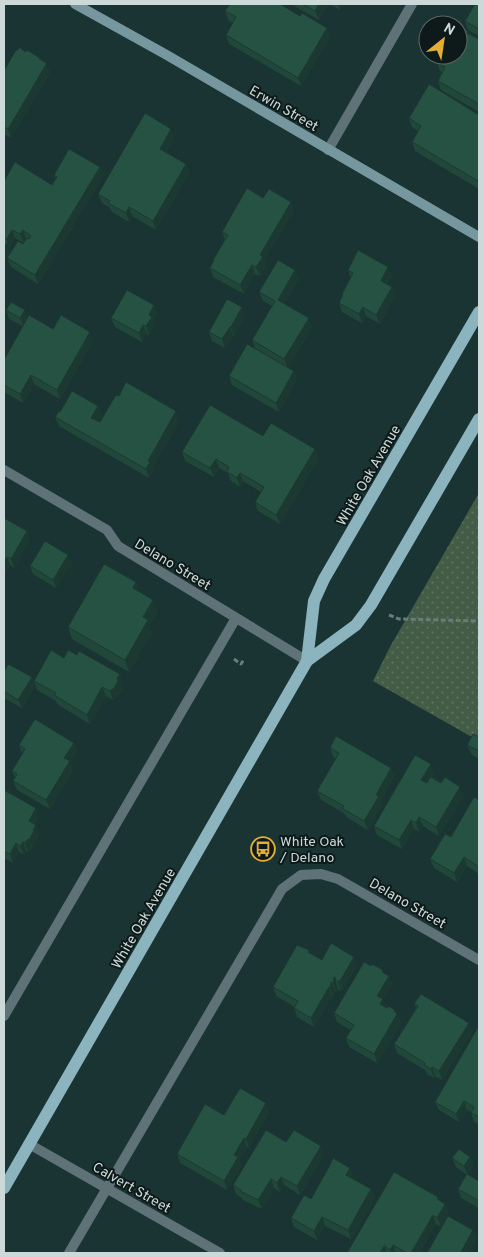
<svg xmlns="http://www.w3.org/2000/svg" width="483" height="1257" font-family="Overpass,sans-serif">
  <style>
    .park { fill: url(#park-dots) }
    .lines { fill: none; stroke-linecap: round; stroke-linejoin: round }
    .path { stroke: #677c7b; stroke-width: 3; stroke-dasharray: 5 2.5; stroke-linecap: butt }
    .street { stroke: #5e7277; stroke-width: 10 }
    .secondary { stroke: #77979f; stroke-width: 10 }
    .primary { stroke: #8bb4be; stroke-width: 12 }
    .wall { fill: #21473a }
    .shaded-wall { fill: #1b3930 }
    .building { fill: #265244; stroke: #1b3930 }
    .labels { text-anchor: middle; stroke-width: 4; stroke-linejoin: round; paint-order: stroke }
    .street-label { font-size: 14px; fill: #cbdad9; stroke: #0e1a19 }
    .poi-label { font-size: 14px; fill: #cbdad9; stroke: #0e1a19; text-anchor: start }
  </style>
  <defs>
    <pattern id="park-dots" width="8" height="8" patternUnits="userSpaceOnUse" patternTransform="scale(1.25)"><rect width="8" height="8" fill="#435c46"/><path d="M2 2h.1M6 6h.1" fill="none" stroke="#5d7360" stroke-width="1.8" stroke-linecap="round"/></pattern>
  </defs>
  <rect width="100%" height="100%" fill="#1a3433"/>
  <polygon class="park" points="479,493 479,741 373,681 391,645"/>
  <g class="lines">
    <g class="path">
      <polyline points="389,615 399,619 479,621"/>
      <polyline points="234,659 241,664 244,659"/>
    </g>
    <g class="street">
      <polyline points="328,150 412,4"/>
      <polyline points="4,470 107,530 118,546 307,661"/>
      <polyline points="4,1016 236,618"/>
      <polyline points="29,1144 220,1253"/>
      <polyline points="69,1253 282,889 301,875 321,874 338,879 479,960"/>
    </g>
    <polyline class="secondary" points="75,4 165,54 479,237"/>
    <g class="primary">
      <polyline points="307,661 356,625 371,605 479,419"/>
      <polyline points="4,1188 307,661 314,601 324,579 479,312"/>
    </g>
  </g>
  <g class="wall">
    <polygon points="291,4 328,4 319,20"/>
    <polygon points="330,4 343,4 340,10"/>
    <polygon points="479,4 479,36 468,30 465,21"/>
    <polygon points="225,11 330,37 301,86 229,44 226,35 233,23 228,20"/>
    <polygon points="468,31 469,34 479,39 479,112 441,90 438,81 442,72 440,71 437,62"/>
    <polygon points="40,60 50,72 11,138 4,134 4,68 5,69"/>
    <polygon points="479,115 479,189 415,151 412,142 418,131 412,127 409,118"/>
    <polygon points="174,138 166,152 186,164 189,173 156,230 132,216 129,222 112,212 110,208 102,203 98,194"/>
    <polygon points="100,167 103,176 38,284 11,267 7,258 24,243 15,238 10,247 11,250 4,262 4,181 52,185 55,179 54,175"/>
    <polygon points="263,198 294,210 264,261 266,266 260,276 255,274 244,294 213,277 210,268 214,261 213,260 225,240 222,232"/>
    <polygon points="295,270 299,279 284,304 312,327 288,368 294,371 297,380 279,412 232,385 229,376 255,348 252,340 272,306 263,301 259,292"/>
    <polygon points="348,270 392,276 387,284 392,287 395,296 380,324 366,316 362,323 342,312 339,303 343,295 342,294 351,278"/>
    <polygon points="154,305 157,314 153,322 155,326 149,335 147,334 142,342 115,327 111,318"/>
    <polygon points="242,307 245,316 234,336 233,336 225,348 212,341 209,332"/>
    <polygon points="6,310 28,317 53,329 93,341 60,399 34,384 23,403 4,392 4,360 23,326 9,319"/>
    <polygon points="119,396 180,420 152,468 153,471 149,478 59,426 55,417 60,412 98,406 102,414 98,421 100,422"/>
    <polygon points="263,436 319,458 280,524 258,511 255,502 261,492 243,481 240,487 230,480 228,473 219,468 214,477 185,461 182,452"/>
    <polygon points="4,518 27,531 30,540 14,568 10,565 4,576"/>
    <polygon points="71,564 56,588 33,574 30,566"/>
    <polygon points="140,592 153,600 157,612 149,625 152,632 129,672 72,639 68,627"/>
    <polygon points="64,658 123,683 121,687 122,690 117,697 113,700 106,696 90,724 57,704 56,701 37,690 34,681"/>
    <polygon points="4,672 32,677 35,686 22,708 4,698"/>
    <polygon points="479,737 479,759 471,754 467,745"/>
    <polygon points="74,743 77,751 70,763 73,770 50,809 17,790 13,781 15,778 12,771 22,754 19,745"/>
    <polygon points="330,748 391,768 394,776 381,801 382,805 368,830 346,817 344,813 321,800 317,791 336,759 333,757"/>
    <polygon points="434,773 432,777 463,796 439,836 423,826 419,832 414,829 402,849 377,835 374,826"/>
    <polygon points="4,790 39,817 35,824 36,825 39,834 37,838 37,840 32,849 31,848 28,852 26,851 24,855 19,852 13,863 4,858"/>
    <polygon points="479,800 479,874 467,866 457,882 434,868 430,859 451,837"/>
    <polygon points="310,953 322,960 357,966 343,989 342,989 341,991 338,989 337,986 338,990 336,992 335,991 333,997 332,996 314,1027 297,1017 294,1008 295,1007 276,996 273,987"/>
    <polygon points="371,966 383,970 384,973 389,976 392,984 383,1000 386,1007 395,1010 401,1023 377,1063 349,1047 346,1038 351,1030 337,1022 334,1013"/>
    <polygon points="414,1004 469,1023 472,1032 442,1080 435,1076 434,1078 427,1074 425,1070 397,1053 394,1044 416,1008"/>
    <polygon points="479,1028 479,1124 474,1122 471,1112 467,1110 459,1122 439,1110 435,1102"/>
    <polygon points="269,1112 249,1148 247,1147 239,1161 241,1166 227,1190 180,1163 177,1154 224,1115"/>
    <polygon points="286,1142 324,1155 300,1195 284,1185 280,1192 274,1188 262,1209 243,1200 242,1198 236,1194 233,1185"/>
    <polygon points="470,1157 473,1166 467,1174 479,1181 479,1208 461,1198 458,1189 466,1174 456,1167 452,1158"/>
    <polygon points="350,1168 353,1176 352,1178 371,1189 375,1198 351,1239 325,1226 317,1240 294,1227 291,1218 311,1199"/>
    <polygon points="438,1197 439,1201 445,1204 449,1213 441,1227 436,1224 419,1253 347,1253"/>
  </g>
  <g class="shaded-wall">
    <polygon points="319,4 328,4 319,20 315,11"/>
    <polygon points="338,4 343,4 340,10"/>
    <polygon points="327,28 330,37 301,86 298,78"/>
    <polygon points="47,63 50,72 11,138 8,129"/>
    <polygon points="171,129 174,138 163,157 160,149"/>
    <polygon points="186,164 189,173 156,230 153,221"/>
    <polygon points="100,167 103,176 38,284 35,275"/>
    <polygon points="291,202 294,210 264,261 266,266 260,276 256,267 260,255"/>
    <polygon points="129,207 132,216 129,222 126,213"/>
    <polygon points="12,230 15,238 10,247 11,250 4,262 4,248 6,240"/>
    <polygon points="23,230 26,239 24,243 20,234"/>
    <polygon points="252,265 255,274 244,294 240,285"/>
    <polygon points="388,267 392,276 384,290 381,281"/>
    <polygon points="295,270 299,279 281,309 278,300"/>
    <polygon points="392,287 395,296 380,324 376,315"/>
    <polygon points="154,305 157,314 153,322 155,326 149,335 146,326 149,315"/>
    <polygon points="242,307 245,316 234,336 231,327"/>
    <polygon points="363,307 366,316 362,323 359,314"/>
    <polygon points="25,310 28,319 24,327 20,318"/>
    <polygon points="309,318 312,327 288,368 284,359"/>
    <polygon points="143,325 147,334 142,342 139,333"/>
    <polygon points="230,327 233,336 225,348 222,339"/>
    <polygon points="90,332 93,341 60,399 57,390"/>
    <polygon points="294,371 297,380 279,412 276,403"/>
    <polygon points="31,375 34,384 23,403 20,394"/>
    <polygon points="98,406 102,414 95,427 91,418"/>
    <polygon points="176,411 180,420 152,468 153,471 149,478 146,469 148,461"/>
    <polygon points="315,449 319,458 280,524 276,515"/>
    <polygon points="216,459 219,468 214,477 210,468"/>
    <polygon points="240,473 243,481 240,487 237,478"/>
    <polygon points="27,531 30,540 14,568 11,559"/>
    <polygon points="68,555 71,564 56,588 53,580"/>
    <polygon points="7,557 10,565 4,576 4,561"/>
    <polygon points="136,582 140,594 133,588"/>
    <polygon points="153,600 157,612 149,625 152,632 129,672 125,660 143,617"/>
    <polygon points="120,674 123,683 121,687 122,690 117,697 113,700 110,691"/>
    <polygon points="32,677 35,686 22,708 18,700"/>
    <polygon points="102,687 106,696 90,724 87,715"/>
    <polygon points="74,743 77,751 70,763 73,770 50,809 46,800 64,758"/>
    <polygon points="431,764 434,773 425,789 421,780"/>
    <polygon points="391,768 394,776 381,801 382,805 368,830 364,821 376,795"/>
    <polygon points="460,787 463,796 439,836 436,827"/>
    <polygon points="36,808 39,817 32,830 29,821"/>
    <polygon points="419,817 423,826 419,832 416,823"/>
    <polygon points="411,820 414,829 402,849 399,840"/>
    <polygon points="36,825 39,834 37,838 37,840 32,849 29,840"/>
    <polygon points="28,839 31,848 28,852 25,843"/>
    <polygon points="23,842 26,851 24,855 20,846"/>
    <polygon points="16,843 19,852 13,863 10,854"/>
    <polygon points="464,857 467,866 457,882 454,873"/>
    <polygon points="354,957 357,966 343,989 340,981"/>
    <polygon points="389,976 392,984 383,1000 386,1008 384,1013 377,996"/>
    <polygon points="334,977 337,986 338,990 336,992 333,983 333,980"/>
    <polygon points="339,980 342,989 341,991 338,982"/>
    <polygon points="331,982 335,991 333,997 330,988"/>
    <polygon points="329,987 332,996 314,1027 311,1018"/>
    <polygon points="395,1010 396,1015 397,1014 401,1023 377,1063 374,1054"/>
    <polygon points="469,1023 472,1032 442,1080 439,1071"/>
    <polygon points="432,1067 435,1076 434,1078 431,1069"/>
    <polygon points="464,1101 467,1110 459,1122 456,1114"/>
    <polygon points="266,1103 269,1112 249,1148 246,1139"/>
    <polygon points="244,1138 247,1147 239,1161 241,1166 227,1190 224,1181 234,1155"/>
    <polygon points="321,1146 324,1155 300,1195 297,1186"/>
    <polygon points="470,1157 473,1166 467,1175 464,1166"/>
    <polygon points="350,1168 353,1176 349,1183 346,1175"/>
    <polygon points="281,1177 284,1185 280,1192 277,1183"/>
    <polygon points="271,1179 274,1188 262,1209 258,1200"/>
    <polygon points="371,1189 375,1198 351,1239 348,1230"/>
    <polygon points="445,1204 449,1213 441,1227 437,1218"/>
    <polygon points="433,1215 436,1224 419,1253 411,1253"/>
    <polygon points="322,1217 325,1226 317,1240 314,1231"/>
    <polygon points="473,1230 477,1239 469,1253 462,1253 461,1252"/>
    <polygon points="393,1245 396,1253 391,1253 390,1250"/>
    <polygon points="384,1246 387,1253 380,1253"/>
  </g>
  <g class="building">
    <polygon points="230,4 280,4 300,16 302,13 327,28 298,78 226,35 236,17 225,11"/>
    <polygon points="303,4 319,4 315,11"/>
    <polygon points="475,4 479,4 479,29 465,21"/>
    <polygon points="458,25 468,31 467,33 479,39 479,104 438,81 445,67 437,62 441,55 458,55"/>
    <polygon points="19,47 26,52 27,50 40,58 39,59 47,63 8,129 4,127 4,68 5,69 16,50 18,50"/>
    <polygon points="429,84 479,115 479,179 478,181 412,142 421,126 409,118"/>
    <polygon points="145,113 171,129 160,149 186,164 153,221 129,207 126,213 108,203 110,201 98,194"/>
    <polygon points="69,149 100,167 35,275 7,258 18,241 23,244 27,238 29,239 31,236 23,230 20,234 12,230 6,240 8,241 4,248 4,181 15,162 52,185 57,177 54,175"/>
    <polygon points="247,188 263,198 269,189 291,202 260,255 263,257 256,267 252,265 240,285 210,268 214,260 213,260 228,235 222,232"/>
    <polygon points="358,250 388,267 381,281 392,287 376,315 363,307 359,314 339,303 343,294 342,294 353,273 348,270"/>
    <polygon points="278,260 295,270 278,300 309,318 284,359 252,340 275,301 259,292"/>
    <polygon points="127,290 154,305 149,315 152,317 146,326 143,325 139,333 111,318"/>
    <polygon points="227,299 242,307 231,327 230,327 222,339 209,332"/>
    <polygon points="11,302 25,310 20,318 6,310"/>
    <polygon points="29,315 53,329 61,315 90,332 57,390 31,375 20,394 4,385 4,360"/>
    <polygon points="247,344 294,371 276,403 229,376"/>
    <polygon points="126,382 176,411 148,461 150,462 146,469 55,417 59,411 60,412 72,391 98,406 91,418 100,422 116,395 119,396"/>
    <polygon points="210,405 263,436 271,423 315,449 276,515 255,502 264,487 240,473 237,478 227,472 229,467 216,459 210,468 182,452"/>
    <polygon points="4,518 27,531 11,559 7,557 4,561"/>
    <polygon points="45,541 68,555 53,580 30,566"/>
    <polygon points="104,564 136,582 133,588 153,600 143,617 148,620 125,660 68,627"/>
    <polygon points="51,650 64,658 68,650 77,655 79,651 120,674 117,678 118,681 114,688 110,691 102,687 87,715 54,695 56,693 34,681"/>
    <polygon points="8,664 32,677 18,700 4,691 4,672"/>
    <polygon points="35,719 74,743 64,758 70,761 46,800 13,781 17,774 12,771 25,749 19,745"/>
    <polygon points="473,734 479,737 479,751 467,745"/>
    <polygon points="336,736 391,768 376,795 379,796 364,821 342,808 344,806 317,791 339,753 330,748"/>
    <polygon points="415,755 431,764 421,780 427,783 430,777 441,783 445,777 460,787 436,827 419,817 416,823 411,820 399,840 374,826"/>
    <polygon points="4,790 36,808 29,821 36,825 33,830 34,831 29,840 28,839 25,843 23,842 20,846 16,843 10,854 4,851"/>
    <polygon points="474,797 479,800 479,867 464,857 454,873 430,859 445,834 451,837"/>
    <polygon points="331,943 354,957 340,981 339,980 338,982 335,980 336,978 334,977 333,980 334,981 333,983 331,982 330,988 329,987 311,1018 294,1008 298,1001 273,987 297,945 309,950 308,952 322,960"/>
    <polygon points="364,962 371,966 372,964 383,970 382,972 389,976 377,996 383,999 380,1004 387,1008 388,1006 395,1010 394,1011 397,1014 374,1054 346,1038 354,1025 334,1013"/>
    <polygon points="421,994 469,1023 439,1071 432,1067 431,1069 424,1065 425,1063 394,1044 418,1006 414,1004"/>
    <polygon points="478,1027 479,1028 479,1117 471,1113 474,1107 464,1101 456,1114 435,1102"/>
    <polygon points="240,1088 266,1103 246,1139 244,1138 234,1155 238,1157 224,1181 177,1154 205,1104 224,1115"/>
    <polygon points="266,1130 286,1142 294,1130 321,1146 297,1186 281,1177 277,1183 271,1179 258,1200 240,1191 241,1190 233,1185"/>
    <polygon points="459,1149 470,1157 464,1166 452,1158"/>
    <polygon points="333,1158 350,1168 346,1175 371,1189 348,1230 322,1217 314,1231 291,1218 304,1195 311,1199 330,1165"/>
    <polygon points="394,1172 438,1197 437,1199 445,1204 437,1218 433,1215 411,1253 407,1253 393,1245 390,1250 384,1246 380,1253 347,1253"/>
    <polygon points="467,1174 479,1181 479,1201 458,1189"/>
    <polygon points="448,1216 473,1230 461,1252 464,1253 427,1253"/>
  </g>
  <defs>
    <g id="bus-ring" transform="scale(1.25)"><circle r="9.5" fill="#0e1a19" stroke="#e4ae35" stroke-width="1.5"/><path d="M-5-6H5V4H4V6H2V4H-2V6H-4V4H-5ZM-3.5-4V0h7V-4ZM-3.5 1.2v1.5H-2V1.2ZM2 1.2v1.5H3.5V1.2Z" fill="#e4ae35"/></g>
  </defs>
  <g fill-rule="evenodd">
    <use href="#bus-ring" x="263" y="849"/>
  </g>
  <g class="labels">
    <g class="street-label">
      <text transform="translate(284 108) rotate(30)" y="5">Erwin Street</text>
      <text transform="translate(368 475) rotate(-60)" y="5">White Oak Avenue</text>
      <text transform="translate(173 564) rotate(31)" y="5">Delano Street</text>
      <text transform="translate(408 903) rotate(30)" y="5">Delano Street</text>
      <text transform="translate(143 918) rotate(-60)" y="5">White Oak Avenue</text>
      <text transform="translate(132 1187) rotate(30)" y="5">Calvert Street</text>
    </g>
    <g class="poi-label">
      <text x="280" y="846">White Oak<tspan x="280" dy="16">/ Delano</tspan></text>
    </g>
  </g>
  <rect width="483" height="1257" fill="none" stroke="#cbdad9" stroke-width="10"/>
  <g transform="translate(443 40) rotate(30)"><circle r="24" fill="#0e1a19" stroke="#5a6766"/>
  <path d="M0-4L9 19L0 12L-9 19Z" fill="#e4ae35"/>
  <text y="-8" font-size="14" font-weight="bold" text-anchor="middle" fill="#cbdad9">N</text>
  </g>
</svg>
